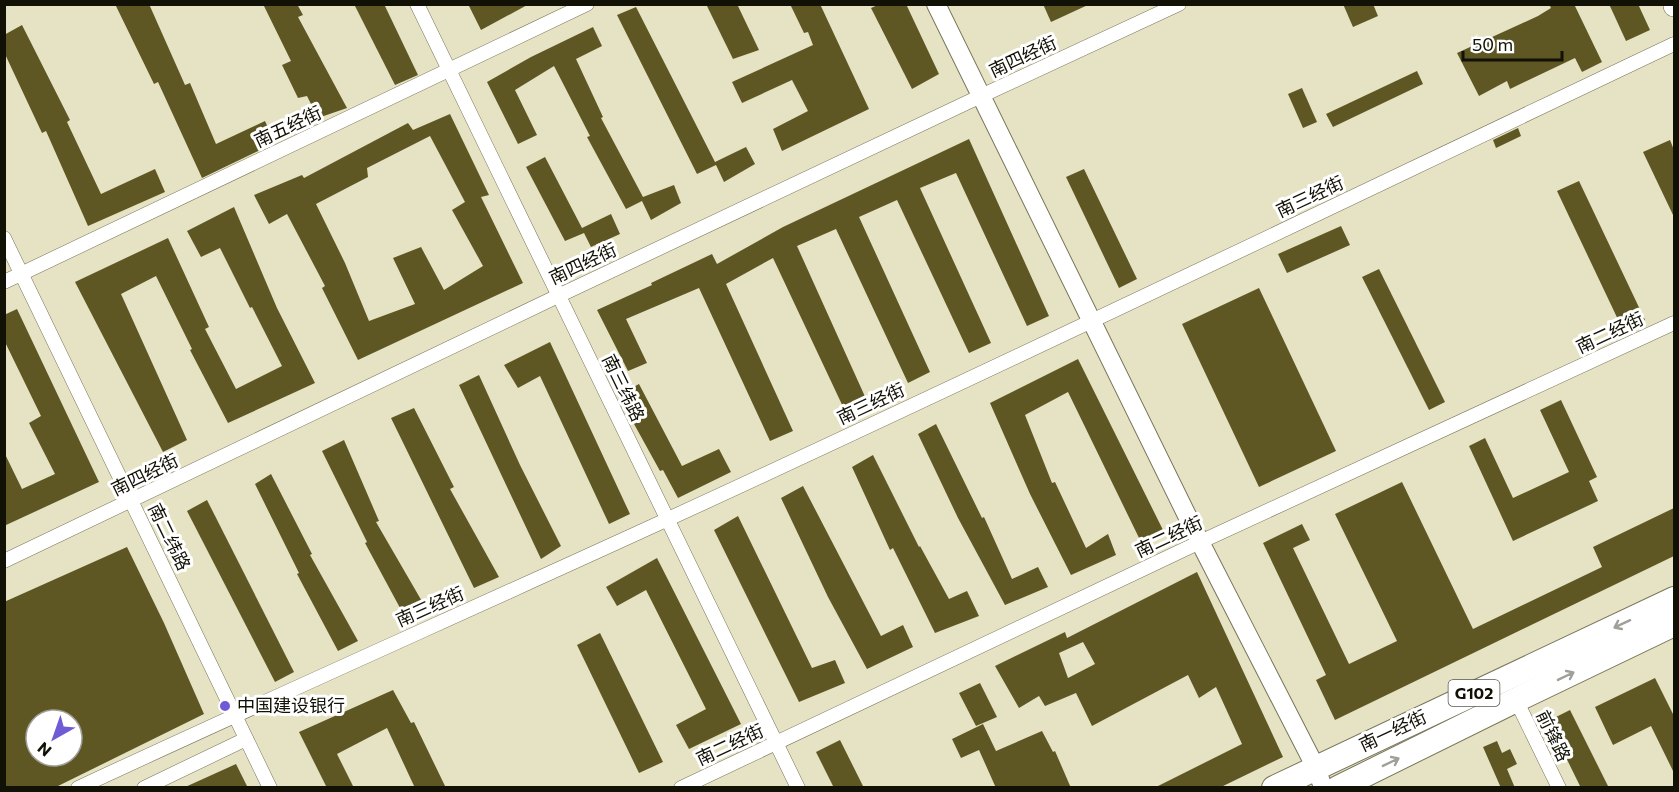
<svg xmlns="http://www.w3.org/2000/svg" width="1679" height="792" font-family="Commissioner,'Noto Sans SC',sans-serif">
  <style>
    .building { fill: #5f5723; fill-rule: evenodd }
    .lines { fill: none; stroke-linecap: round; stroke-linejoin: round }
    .street-casing { stroke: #79755a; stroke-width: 15 }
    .secondary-casing { stroke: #79755a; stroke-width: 20 }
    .primary-casing { stroke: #79755a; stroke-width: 22 }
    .highway-casing { stroke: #79755a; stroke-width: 26 }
    .street { stroke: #fff; stroke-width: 14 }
    .secondary { stroke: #fff; stroke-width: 18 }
    .primary { stroke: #fff; stroke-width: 21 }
    .highway { stroke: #fff; stroke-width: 24 }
    .oneway { stroke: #a0a09b }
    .poi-dot { fill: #6e5bd5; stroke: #fff; stroke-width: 2 }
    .labels { text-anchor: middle; stroke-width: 6; stroke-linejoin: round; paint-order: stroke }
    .shield { fill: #fff; stroke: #595851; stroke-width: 1.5 }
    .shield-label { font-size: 16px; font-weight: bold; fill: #121106 }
    .street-label { font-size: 18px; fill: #121106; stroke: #fff }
    .poi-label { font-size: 18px; fill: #121106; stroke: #fff; text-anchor: start }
  </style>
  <rect width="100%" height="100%" fill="#e6e3c4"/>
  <g class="building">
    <polygon points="115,4 149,4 185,85 190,83 216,144 265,121 275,143 202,178 158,82 154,84"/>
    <polygon points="263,4 297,4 303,15 298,17 347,108 318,118 307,96 298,98 282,65 291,61"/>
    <polygon points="354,4 384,4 418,75 395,85"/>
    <polygon points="468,4 529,4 481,30"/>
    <polygon points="706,4 737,4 759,50 733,59"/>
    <polygon points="790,4 820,4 869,109 782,151 773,129 808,111 792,80 742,103 732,82 813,45 808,32 804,33"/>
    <polygon points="880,4 906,4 939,74 912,89 871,8"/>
    <polygon points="1043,4 1090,4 1051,22"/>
    <polygon points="1343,4 1373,4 1378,16 1353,27"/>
    <polygon points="1549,4 1574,4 1602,62 1582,72 1575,58 1510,89 1507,81 1479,96 1457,53 1538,16 1551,8"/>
    <polygon points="1609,4 1638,4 1650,30 1626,41"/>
    <polygon points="636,7 715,162 746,147 755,164 724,182 716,165 697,174 617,15"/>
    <polygon points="22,25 70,120 67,122 101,194 155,169 165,192 88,226 46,131 42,133 4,52 4,35"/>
    <polygon points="593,27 602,46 576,59 603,117 601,118 643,197 674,185 681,203 651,220 642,201 626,209 587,137 590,136 554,66 515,90 537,135 518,144 487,82 531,57"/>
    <polygon points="1417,71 1423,84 1333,127 1326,114"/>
    <polygon points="1302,88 1317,122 1303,128 1288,94"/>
    <path d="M450,114L489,195L481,197L523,283L358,360L322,288L325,286L287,214L269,224L254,195L302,175L304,178L408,123L413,130ZM430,136L465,202L452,210L483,266L444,290L421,247L393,258L415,304L369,321L345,263L316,204L368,177L367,168Z"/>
    <polygon points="1518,128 1521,136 1496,148 1493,140"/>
    <polygon points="969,139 1049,316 1027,326 956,173 920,188 991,343 969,353 897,200 859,217 930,372 908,383 836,229 797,246 867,401 845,411 773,258 726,284 793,431 770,441 699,288 626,319 647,363 628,371 597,310 652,285 651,283 712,254 717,264 783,227"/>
    <polygon points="1670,140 1674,150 1674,217 1643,152"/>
    <polygon points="545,157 582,228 611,214 620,234 591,247 584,233 565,241 526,167"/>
    <polygon points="1084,169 1137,279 1119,288 1066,177"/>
    <polygon points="1579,181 1645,320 1623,330 1557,191"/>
    <polygon points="234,207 277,308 315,383 228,423 190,350 192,349 156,276 121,294 187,440 163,452 75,282 168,238 209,327 205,329 236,389 282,366 252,307 250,308 220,248 201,257 187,231"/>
    <polygon points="1341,226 1350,245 1287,273 1278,254"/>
    <polygon points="1379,269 1445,402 1429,410 1362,277"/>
    <polygon points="1259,288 1336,451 1259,487 1182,324"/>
    <polygon points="17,309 99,482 4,526 4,452 22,489 55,474 29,423 41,416 4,340 4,315"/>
    <polygon points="550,342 630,514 609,524 540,376 518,388 504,365"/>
    <polygon points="1078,359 1164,532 1141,542 1068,392 1025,415 1052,483 1055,482 1086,548 1108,534 1116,555 1071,575 1030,494 990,403"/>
    <polygon points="479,375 520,465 561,546 541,559 459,385"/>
    <polygon points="639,384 682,466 719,449 731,472 678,498 663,470 660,471 618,395"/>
    <polygon points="1561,400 1597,477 1589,481 1598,501 1513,541 1469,446 1485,438 1513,498 1569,472 1540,410"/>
    <polygon points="414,408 454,487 450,489 499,577 474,588 391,418"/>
    <polygon points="936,424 982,518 984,517 1012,579 1038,567 1048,587 1005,605 958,518 918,434"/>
    <polygon points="344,440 379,521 376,522 427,610 406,619 365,543 367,542 322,451"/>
    <polygon points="873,455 919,547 920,546 949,599 967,591 979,616 935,633 893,548 890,550 852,467"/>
    <polygon points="271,474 312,554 310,555 358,641 338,651 297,574 299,573 255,484"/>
    <polygon points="1402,482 1473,629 1602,567 1593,547 1674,508 1674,556 1335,720 1316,680 1326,675 1263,543 1302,524 1310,540 1293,548 1349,664 1397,641 1335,514"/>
    <polygon points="803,486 881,636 903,625 913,647 867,669 828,597 781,498"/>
    <polygon points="207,500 294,672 275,682 187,511"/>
    <polygon points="738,516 812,668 835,660 845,683 799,702 714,530"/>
    <path d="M127,547L164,623L204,714L54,788H4V602ZM36,720H72V756H36Z"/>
    <polygon points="657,558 741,724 689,749 676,725 706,709 646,590 617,606 606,587"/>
    <path d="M1197,572L1283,757L1219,788H1154L1242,744L1216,687L1199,698L1188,675L1092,726L1076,693L1045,706L1039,696L1019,708L995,666L1065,632L1067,638ZM1083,642L1095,664L1068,678L1059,653Z"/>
    <polygon points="600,633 663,762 639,773 577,645"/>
    <polygon points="1655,678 1674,716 1674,773 1651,726 1613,745 1595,707"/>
    <polygon points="980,683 997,717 976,726 959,693"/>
    <polygon points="393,690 411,723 414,722 446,788 415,788 387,728 337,754 354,788 327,788 299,732"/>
    <polygon points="1570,710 1609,788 1581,788 1548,721"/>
    <polygon points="983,724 996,751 1042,731 1053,752 1055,751 1071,788 996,788 979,750 961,758 952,739"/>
    <polygon points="840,740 864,788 834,788 816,752"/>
    <polygon points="1497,741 1502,753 1510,749 1517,764 1507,769 1515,788 1501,788 1483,747"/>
    <polygon points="236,764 248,788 183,788"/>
  </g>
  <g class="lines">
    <g class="street-casing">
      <g id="street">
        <polyline points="417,4 798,788"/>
        <polyline points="4,238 270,788"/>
        <polyline points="4,282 587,4"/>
        <polyline points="4,561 558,296 981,96 1179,4"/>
        <polyline points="1516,700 1559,788"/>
        <path d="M78,788C273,697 470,610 666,520C1004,365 1339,203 1674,44"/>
        <polyline points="144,788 246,739"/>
        <polyline points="681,788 1200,542 1674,323"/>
      </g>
    </g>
    <g class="secondary-casing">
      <polyline id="secondary" points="936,4 1200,542 1316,768 1323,787"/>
    </g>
    <g class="primary-casing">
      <polyline id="primary" points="1674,4 1674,6"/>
    </g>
    <g class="highway-casing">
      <g id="highway">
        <polyline points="1274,788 1674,599"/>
        <polyline points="1338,788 1516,700 1674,624"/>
      </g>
    </g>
    <use href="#street" class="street"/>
    <use href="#secondary" class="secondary"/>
    <use href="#primary" class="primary"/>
    <use href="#highway" class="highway"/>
  </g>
  <defs><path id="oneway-shaft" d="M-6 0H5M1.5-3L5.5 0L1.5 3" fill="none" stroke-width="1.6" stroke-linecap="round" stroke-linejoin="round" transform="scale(1.5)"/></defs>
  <g class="oneway">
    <use href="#oneway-shaft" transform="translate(1622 624) rotate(155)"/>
    <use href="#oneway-shaft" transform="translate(1566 676) rotate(-26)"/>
    <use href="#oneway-shaft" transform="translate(1391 762) rotate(-26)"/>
  </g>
  <circle class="poi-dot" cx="225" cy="706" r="6"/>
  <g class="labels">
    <rect class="shield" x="1448.5" y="680" width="51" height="26" rx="4.5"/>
    <g class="shield-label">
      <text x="1474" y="699">G102</text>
    </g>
    <g class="street-label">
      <text transform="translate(1023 57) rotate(-25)" y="6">南四经街</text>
      <text transform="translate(288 127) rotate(-25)" y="6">南五经街</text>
      <text transform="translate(1310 197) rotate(-25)" y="6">南三经街</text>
      <text transform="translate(583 264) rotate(-25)" y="6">南四经街</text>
      <text transform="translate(1610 333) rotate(-25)" y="6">南二经街</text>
      <text transform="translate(623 388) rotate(64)" y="6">南三纬路</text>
      <text transform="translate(871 404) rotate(-25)" y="6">南三经街</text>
      <text transform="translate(145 475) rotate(-26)" y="6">南四经街</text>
      <text transform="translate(169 537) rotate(64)" y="6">南二纬路</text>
      <text transform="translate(1169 537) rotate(-25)" y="6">南二经街</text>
      <text transform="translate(430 607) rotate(-24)" y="6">南三经街</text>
      <text transform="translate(1393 731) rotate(-25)" y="6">南一经街</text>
      <text transform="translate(1553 736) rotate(64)" y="6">前锋路</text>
      <text transform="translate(730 745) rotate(-25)" y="6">南二经街</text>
    </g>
    <g class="poi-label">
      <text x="237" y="712">中国建设银行</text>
    </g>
  </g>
  <rect width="1679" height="792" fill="none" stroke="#121106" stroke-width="12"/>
  <g transform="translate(54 738) rotate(220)"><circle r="28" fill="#ffffff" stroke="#a0a09b" stroke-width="1.5"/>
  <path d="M0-4.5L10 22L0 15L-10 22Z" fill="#6e5bd5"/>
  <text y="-9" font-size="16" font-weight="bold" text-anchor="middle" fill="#121106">N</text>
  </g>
  <path d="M1463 51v9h99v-9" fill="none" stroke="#121106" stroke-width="3"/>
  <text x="1472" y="51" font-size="18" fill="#121106" stroke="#ffffff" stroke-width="4.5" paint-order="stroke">50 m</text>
</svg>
